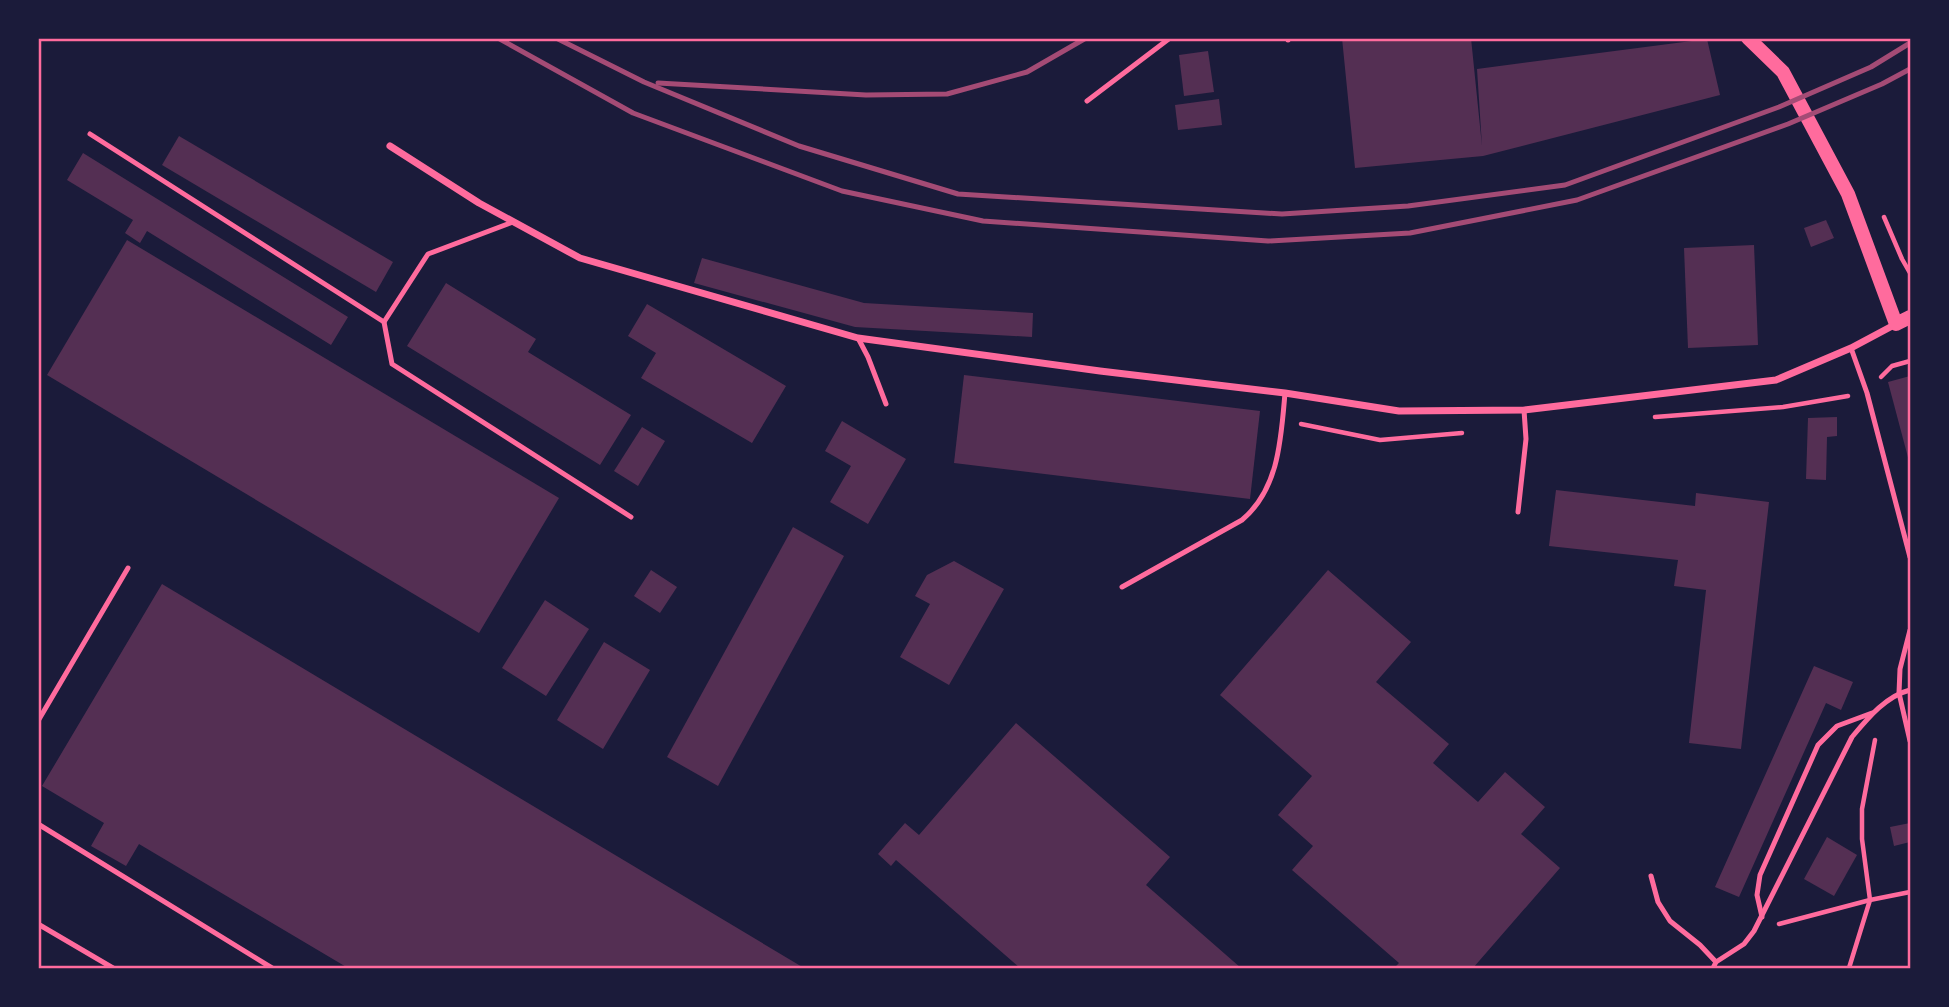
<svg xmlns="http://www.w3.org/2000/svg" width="1949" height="1007" font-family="Raleway,sans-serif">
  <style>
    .building { fill: #542f53 }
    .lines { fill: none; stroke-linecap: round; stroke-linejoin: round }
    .path { stroke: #ff6b9d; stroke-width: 4.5 }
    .service { stroke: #ff6b9d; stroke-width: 5 }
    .minor { stroke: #ff6b9d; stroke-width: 7 }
    .secondary { stroke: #ff6b9d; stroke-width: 14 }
    .rail { stroke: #a44b75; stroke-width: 5 }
    .neatline { fill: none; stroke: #ff6b9d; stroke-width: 2.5 }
  </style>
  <rect width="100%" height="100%" fill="#1b1b3a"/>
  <g class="building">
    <polygon points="1342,38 1471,38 1482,146 1477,69 1707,39 1720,95 1483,156 1355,168"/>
    <polygon points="1208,51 1214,92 1184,96 1179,55"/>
    <polygon points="1219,99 1222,125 1178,130 1175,105"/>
    <polygon points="179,136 393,262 376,292 162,165"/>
    <polygon points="83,153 348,317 331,345 147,231 140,243 125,233 133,220 67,180"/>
    <polygon points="1826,220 1834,238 1811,247 1804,228"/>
    <polygon points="127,240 559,498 479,633 47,375"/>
    <polygon points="1754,245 1758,345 1688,348 1684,248"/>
    <polygon points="702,258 864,303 1033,313 1032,337 855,327 694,283"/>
    <polygon points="446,283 536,339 528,352 631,415 600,465 407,346"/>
    <polygon points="647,304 786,386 752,443 641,378 656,353 628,336"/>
    <polygon points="964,375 1260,411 1250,499 954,463"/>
    <polygon points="1910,376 1910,465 1888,382"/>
    <polygon points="1837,417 1837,436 1827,437 1826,480 1806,479 1808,418"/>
    <polygon points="842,421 906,459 868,524 830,502 851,466 825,451"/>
    <polygon points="642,427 665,441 638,486 614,471"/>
    <polygon points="1556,490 1695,506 1696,493 1769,502 1741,749 1689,743 1706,590 1674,586 1678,560 1549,546"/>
    <polygon points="793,527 844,556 718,786 667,757"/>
    <polygon points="954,561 1004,589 949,685 900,657 930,604 915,596 927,575"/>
    <polygon points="651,570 677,587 660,613 634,596"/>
    <polygon points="1328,570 1411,642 1376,682 1449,744 1433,763 1478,802 1505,772 1545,807 1521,834 1560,868 1473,968 1394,968 1399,963 1292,870 1313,846 1278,815 1312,776 1220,695"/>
    <polygon points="162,584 804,968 348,968 139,844 126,866 91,846 104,823 42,786"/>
    <polygon points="545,600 589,629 546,696 502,668"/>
    <polygon points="604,642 650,670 603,749 557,720"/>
    <polygon points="1814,666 1853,682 1841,710 1826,703 1739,897 1715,887"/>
    <polygon points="1016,723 1170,857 1146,885 1241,968 1020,968 896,860 891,866 878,854 905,823 919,835"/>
    <polygon points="1910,823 1910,842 1894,846 1890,827"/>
    <polygon points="1827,837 1857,855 1834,896 1804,879"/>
  </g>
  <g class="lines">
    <g class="path">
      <polyline points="1884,217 1902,259 1910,273"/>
      <polyline points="1881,377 1892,366 1910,361"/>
      <polyline points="1655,417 1783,407 1848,396"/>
      <polyline points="1301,424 1380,440 1462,433"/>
      <polyline points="1779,924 1870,900 1910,892"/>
      <polyline points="1849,968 1870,900 1862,839 1862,809 1875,740"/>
    </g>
    <g class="service">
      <polyline points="1288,40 1288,38"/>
      <polyline points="1087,101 1170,38"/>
      <polyline points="90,134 384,322 428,254 513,222"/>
      <polyline points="384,322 392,364 631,517"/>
      <polyline points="858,338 868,357 886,404"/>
      <polyline points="1851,348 1867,393 1910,557"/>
      <polyline points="1518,512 1526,439 1524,410"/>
      <path d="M1122,587L1242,520C1279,489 1281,439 1285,393"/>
      <polyline points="1910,630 1900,669 1899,693 1910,741"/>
      <polyline points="38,721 128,568"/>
      <polyline points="38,824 272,968"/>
      <polyline points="1651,876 1658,902 1670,921 1700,945 1716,962"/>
      <polyline points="1762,917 1757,895 1760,875 1818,745 1837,726 1872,713"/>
      <polyline points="38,924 113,968"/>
      <path d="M1713,968L1716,962L1744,944L1754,931L1852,737C1868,718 1886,696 1910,690"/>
    </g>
    <polyline class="minor" points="390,146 479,203 580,258 858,338 1100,371 1285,393 1399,411 1524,410 1776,380 1851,348 1896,324"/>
    <polyline class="secondary" points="1748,38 1783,72 1848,194 1896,324 1910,317"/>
    <g class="rail">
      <polyline points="498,38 633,113 842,191 983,221 1268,241 1410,233 1577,200 1788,124 1882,84 1910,69"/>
      <polyline points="556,38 644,82 799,146 958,194 1282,214 1408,206 1565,185 1779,107 1871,67 1910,43"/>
      <polyline points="658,83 866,95 947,94 1027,72 1086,38"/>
    </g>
  </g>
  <rect width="1949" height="1007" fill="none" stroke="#1b1b3a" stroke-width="80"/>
  <rect x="40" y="40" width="1869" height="927" class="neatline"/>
</svg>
